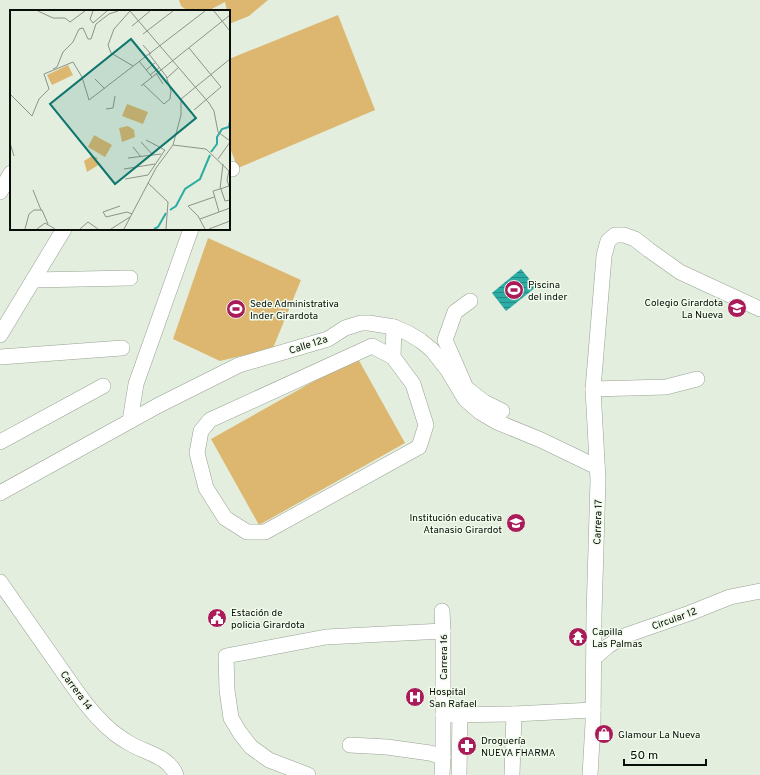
<svg xmlns="http://www.w3.org/2000/svg" width="760" height="775" font-family="Overpass,sans-serif">
  <style>
    .grass { fill: #ddb76f }
    .water { fill: url(#water-rules) }
    .lines { fill: none; stroke-linecap: round; stroke-linejoin: round }
    .minor-casing { stroke: #98a293; stroke-width: 16 }
    .minor { stroke: #fff; stroke-width: 15 }
    .labels { text-anchor: middle; stroke-width: 3; stroke-linejoin: round; paint-order: stroke }
    .poi-label { font-size: 10px; fill: #090d08; stroke: #f0fbeb; text-anchor: start }
    .street-label { font-size: 10px; fill: #090d08; stroke: #f0fbeb }
    .inset-river { fill: none; stroke: #2caca5; stroke-width: 2 }
    .inset-road { fill: none; stroke: #8c9488; stroke-width: 1 }
    .view { fill: #0f766e; fill-opacity: 0.15; stroke: #0f766e; stroke-width: 2 }
    .inset-edge { fill: none; stroke: #090d08; stroke-width: 2 }
  </style>
  <defs>
    <pattern id="water-rules" width="6" height="5" patternUnits="userSpaceOnUse"><rect width="6" height="5" fill="#2caca5"/><path d="M0 2.5h6" fill="none" stroke="#248a84"/></pattern>
  </defs>
  <rect width="100%" height="100%" fill="#e3eede"/>
  <g class="grass">
    <polygon points="179,0 268,0 249,16 229,24 229,11 227,11 225,2 208,11 188,11 181,6"/>
    <polygon points="338,15 375,110 238,168 229,146 229,59"/>
    <polygon points="208,238 301,280 273,348 220,361 173,339"/>
    <polygon points="357,357 405,443 259,525 211,439"/>
  </g>
  <polygon class="water" points="521,269 536,287 506,311 492,293"/>
  <g class="lines">
    <g class="minor-casing">
      <g id="minor">
        <polyline points="229,169 232,169"/>
        <polyline points="0,192 11,173"/>
        <polyline points="33,280 130,278"/>
        <polyline points="470,301 455,312 445,340 466,388 484,402 502,411"/>
        <polyline points="0,335 64,229"/>
        <polyline points="0,357 122,348"/>
        <polyline points="393,357 372,346 210,420 201,431 197,453 206,488 225,518 247,532 265,532 419,447 426,425 413,384 393,357 394,327"/>
        <polyline points="593,389 666,387 697,379"/>
        <polyline points="130,421 136,384 191,229"/>
        <polyline points="0,442 103,386"/>
        <polyline points="0,493 159,405 239,365 328,339 345,328 361,323 369,323 394,327 408,333 421,341 432,350 447,369 465,399 480,412 497,422 541,440 597,467"/>
        <path d="M0,582L75,689C86,705 98,720 114,733C118,736 124,740 129,743C145,753 169,756 176,775"/>
        <polyline points="442,611 443,631 443,757 442,775"/>
        <polyline points="594,658 608,646 624,636 690,613 730,597 760,591"/>
        <polyline points="443,715 514,714 593,710"/>
        <polyline points="350,745 387,747 430,753 443,757"/>
        <polyline points="308,775 269,760 251,747 240,733 231,718 227,690 226,656 326,637 443,631"/>
        <polyline points="459,775 460,714"/>
        <polyline points="512,775 514,714"/>
        <polyline points="590,775 593,723 594,615 598,480 593,389 603,269 604,256 608,241 615,235 624,235 635,239 649,250 680,272 760,309"/>
      </g>
    </g>
    <use href="#minor" class="minor"/>
  </g>
  <defs>
    <g id="stadium-disc" transform="scale(1)"><circle r="9.5" fill="#aa1b59" stroke="#f0fbeb"/><path d="M0-5a6.5 5 0 1 0 0 10a6.5 5 0 1 0 0-10ZM-3.5-1.8h7v3.6h-7Z" fill="#fff"/></g>
    <g id="school-disc" transform="scale(1)"><circle r="9.5" fill="#aa1b59" stroke="#f0fbeb"/><path d="M0-5L7-2L0 1L-7-2ZM-4 1L0 2.5L4 1V4Q0 6-4 4Z" fill="#fff"/></g>
    <g id="civic-disc" transform="scale(1)"><circle r="9.5" fill="#aa1b59" stroke="#f0fbeb"/><path d="M-.6-6.5H3V-4.5H.6V-3L4-1V1h2V6H-6V1h2V-1L-.6-3ZM-1.2 2.5V6h2.4V2.5Z" fill="#fff"/></g>
    <g id="temple-disc" transform="scale(1)"><circle r="9.5" fill="#aa1b59" stroke="#f0fbeb"/><path d="M0-6L5-2H3V0L6.5 2.5H4V6H1.5V3h-3V6H-4V2.5H-6.5L-3 0V-2H-5Z" fill="#fff"/></g>
    <g id="hospital-disc" transform="scale(1)"><circle r="9.5" fill="#aa1b59" stroke="#f0fbeb"/><path d="M-5-5h3v3.5h4V-5h3V5h-3V1.5h-4V5h-3Z" fill="#fff"/></g>
    <g id="shop-disc" transform="scale(1)"><circle r="9.5" fill="#aa1b59" stroke="#f0fbeb"/><path d="M-5-2.5h2.3a2.7 3.5 0 0 1 5.4 0H5L5.5 6h-11ZM-1.5-2.5h3a1.5 2.3 0 0 0-3 0Z" fill="#fff"/></g>
    <g id="pharmacy-disc" transform="scale(1)"><circle r="9.5" fill="#aa1b59" stroke="#f0fbeb"/><path d="M-2-6h4v4h4v4h-4v4h-4v-4h-4v-4h4Z" fill="#fff"/></g>
  </defs>
  <g fill-rule="evenodd">
    <use href="#stadium-disc" x="514" y="290"/>
    <use href="#school-disc" x="737" y="308"/>
    <use href="#stadium-disc" x="236" y="309"/>
    <use href="#school-disc" x="516" y="523"/>
    <use href="#civic-disc" x="217" y="618"/>
    <use href="#temple-disc" x="578" y="637"/>
    <use href="#hospital-disc" x="415" y="697"/>
    <use href="#shop-disc" x="604" y="734"/>
    <use href="#pharmacy-disc" x="467" y="746"/>
  </g>
  <g class="labels">
    <g class="poi-label">
      <text x="528" y="288">Piscina<tspan x="528" dy="12">del inder</tspan></text>
      <text x="723" y="306" text-anchor="end">Colegio Girardota<tspan x="723" dy="12">La Nueva</tspan></text>
      <text x="250" y="307">Sede Administrativa<tspan x="250" dy="12">Inder Girardota</tspan></text>
      <text x="502" y="521" text-anchor="end">Institución educativa<tspan x="502" dy="12">Atanasio Girardot</tspan></text>
      <text x="231" y="616">Estación de<tspan x="231" dy="12">policia Girardota</tspan></text>
      <text x="592" y="635">Capilla<tspan x="592" dy="12">Las Palmas</tspan></text>
      <text x="429" y="695">Hospital<tspan x="429" dy="12">San Rafael</tspan></text>
      <text x="618" y="738">Glamour La Nueva</text>
      <text x="481" y="744">Droguería<tspan x="481" dy="12">NUEVA FHARMA</tspan></text>
    </g>
    <g class="street-label">
      <text transform="translate(308 344) rotate(-18)" y="4">Calle 12a</text>
      <text transform="translate(597 522) rotate(-88)" y="4">Carrera 17</text>
      <text transform="translate(674 618) rotate(-20)" y="4">Circular 12</text>
      <text transform="translate(443 657) rotate(-90)" y="4">Carrera 16</text>
      <text transform="translate(77 690) rotate(53)" y="4">Carrera 14</text>
    </g>
  </g>
  <g transform="translate(10 10)">
    <rect width="220" height="220" fill="#e3eede"/>
    <path d="M58,55L63,65L42,75L37,65ZM117,94L138,102L133,114L112,106ZM118,116L124,120L125,127L112,132L109,118ZM84,125L102,135L95,147L78,137ZM82,146L88,148L86,150L90,154L77,162L74,151Z" fill="#ddb76f"/>
    <path class="inset-river" d="M201,142L207,134V127L212,119L219,117L220,111M160,200L166,196L175,179L190,169L200,145M144,219L148,217L156,203"/>
    <path class="inset-road" d="M28,1L43,8H55L60,12L75,1M83,1L80,9L83,13L97,1M120,1L199,93L204,101L208,122L220,131M120,1L104,19L98,35L101,43L123,56M204,1L220,21M122,16L140,1M133,24L163,1M133,35L141,44M179,38L211,77L184,100M129,51L142,67M43,59L47,57L53,42L63,32L69,19L73,18L78,29H81L86,14L99,4L108,1M136,60L146,52M146,63L153,74M140,65L150,57M157,68L169,57M85,69L95,79M133,74L154,94L160,89L161,81L156,66L139,44M131,76L220,5M0,84L22,106L29,89L39,79L34,64L63,52L72,67L79,90L195,1M96,99L103,98L105,86M131,132L143,145M0,133L4,146M163,135L196,139L220,162M123,137L131,147M118,148L151,144M208,149L220,132M213,154L210,179L219,176L217,170L219,161M114,159L145,154M115,169L138,165L155,140L136,130M138,173L158,192L156,219M211,179L215,191L220,190M23,180L31,200M110,196L93,202L96,207L117,202L122,204M209,202L203,181L210,179M190,209L220,198M15,219L19,204L24,200H32L38,214M27,219L35,213L45,219M70,219L78,212L88,219M101,219L120,207M114,219L146,158L163,135L171,105V89L220,49M195,219L188,206L178,196L204,187M199,219L220,211"/>
    <path class="view" d="M121,29L186,108L105,174L40,94Z"/>
    <rect width="220" height="220" class="inset-edge"/>
  </g>
  <path d="M624 759v6h82v-6" fill="none" stroke="#090d08" stroke-width="2"/>
  <text x="630" y="759" font-size="12" fill="#090d08" stroke="#f0fbeb" stroke-width="3" paint-order="stroke">50 m</text>
</svg>
